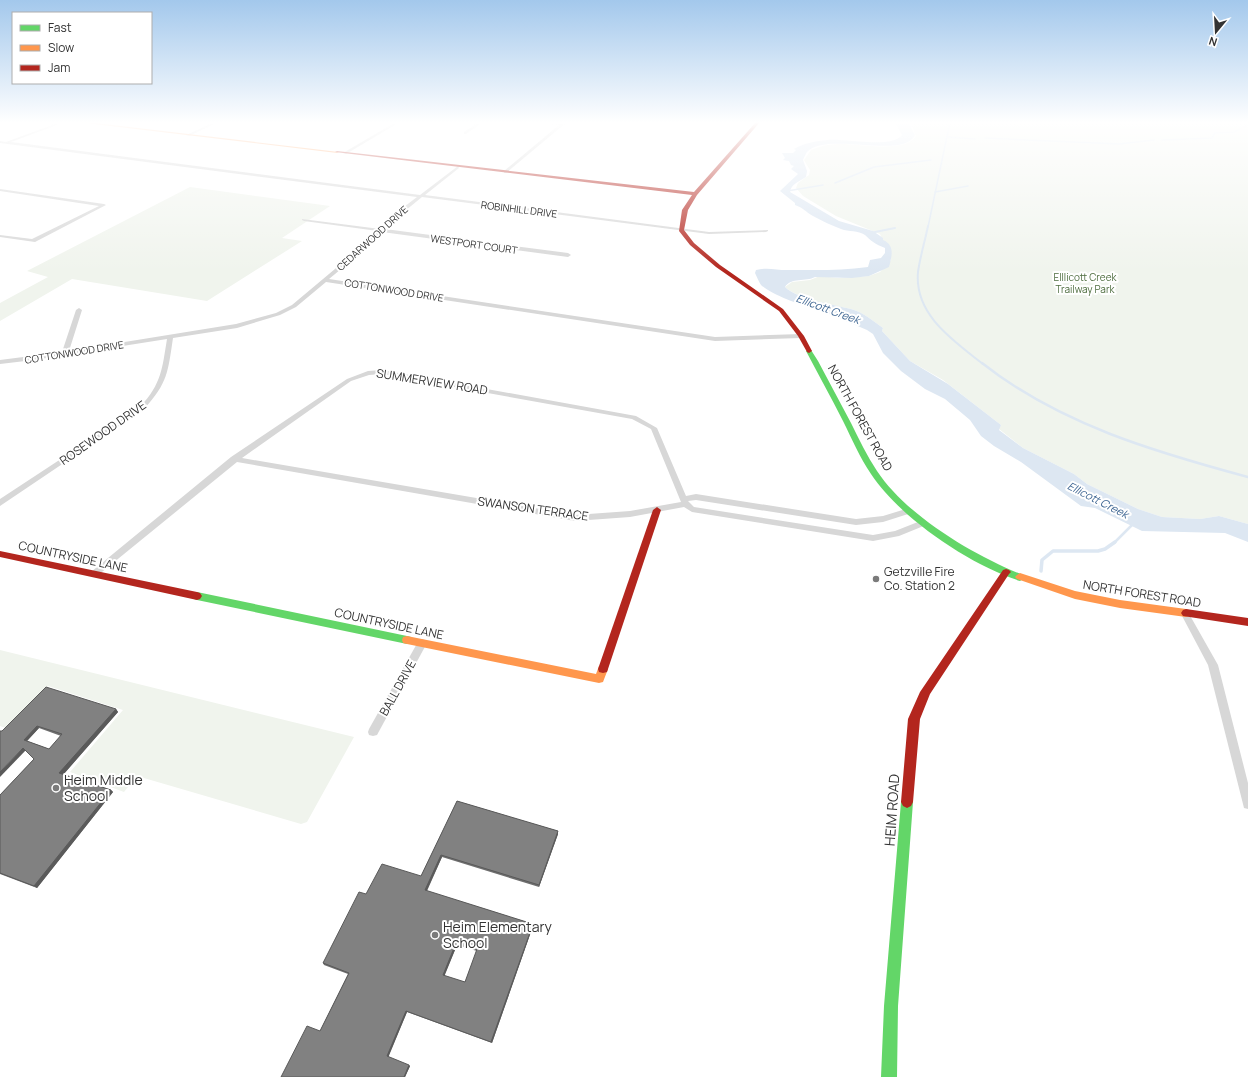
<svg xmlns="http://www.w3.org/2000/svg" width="1248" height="1077" font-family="Manrope,sans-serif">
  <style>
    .green { fill: #f0f4ed }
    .water { fill: #dde7f2 }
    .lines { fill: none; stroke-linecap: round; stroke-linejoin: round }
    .stream-far3 { stroke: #dde7f2; stroke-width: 1.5 }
    .stream-far2 { stroke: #dde7f2; stroke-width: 2 }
    .stream-far1 { stroke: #dde7f2; stroke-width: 2.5 }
    .stream { stroke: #dde7f2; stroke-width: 3.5 }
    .street { fill: #d7d7d7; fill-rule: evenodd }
    .fast { fill: #63d668; fill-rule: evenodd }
    .slow { fill: #ff974d; fill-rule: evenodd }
    .jam { fill: #b3261e; fill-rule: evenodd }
    .wall { fill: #6f6f6f; fill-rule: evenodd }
    .shaded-wall { fill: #5a5a5a }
    .building { fill: #818181; stroke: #5a5a5a; fill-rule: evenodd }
    .poi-dot { fill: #7a7a7a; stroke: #fff; stroke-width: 1.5 }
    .labels { text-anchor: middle; stroke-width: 4; stroke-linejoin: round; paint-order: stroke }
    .far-street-label { font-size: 10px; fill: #333; stroke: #fff }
    .far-park-label { font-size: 10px; fill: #4f6e40; stroke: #fff }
    .far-water-label { font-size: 11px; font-style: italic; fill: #416894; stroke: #fff }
    .street-label { font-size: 12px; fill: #333; stroke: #fff }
    .poi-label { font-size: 12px; fill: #333; stroke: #fff; text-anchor: start }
    .near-poi-label { font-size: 14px; fill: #333; stroke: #fff; text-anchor: start }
    .near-street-label { font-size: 14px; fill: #333; stroke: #fff }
  </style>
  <rect width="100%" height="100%" fill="#fff"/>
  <g class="green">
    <path d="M910,122H1248V524L1219,516L1200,519L1162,517L1138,509L1087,484L1074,474L1023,448L999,429L1001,425L943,380L910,361L882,331L883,328C873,321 863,312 851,309C834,305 798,299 785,287L792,282L810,280L820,276L838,278L869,276L880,272L891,260L880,234L836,216L803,196L796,188L798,183L809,175L810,170L804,160L811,150C820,146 829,144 838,144C857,143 905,154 916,136Z"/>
    <polygon points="190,187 330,206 282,238 302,241 207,301 72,279 0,321 0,303 48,277 27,271"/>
    <polygon points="0,650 354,737 307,822 301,824 137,776 124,792 70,772 123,710 48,686 6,728 0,726"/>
  </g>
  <path class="water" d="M895,122H908L915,135C904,160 826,131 807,152C806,153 804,158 803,160L807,171L806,177C800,181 791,184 790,192L839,221L873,231L883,238V240C895,245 892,256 889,267L869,276L852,278L815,277C806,282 791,277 785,287C797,299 835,305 851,309C863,312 873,321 883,328L882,331L910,361L948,384L1001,425L999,430L1023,448L1074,474L1087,484L1138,509L1162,517L1200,519L1219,516L1248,524V542L1225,533L1142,531L1095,508L1081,506L1021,462L994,446L981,436L970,420L945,399L925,389L901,371L883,353L873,334L867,330L813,307C800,306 771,294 761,285C759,282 757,277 755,273L756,270C767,267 776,270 787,270C814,270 841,271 868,267L870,260L881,258L885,253V248C875,244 871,241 865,235C858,230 849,232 841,229C831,225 822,221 813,216C806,212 802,207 795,205V203L780,191L798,174L791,169L794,166L791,165L789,161L783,160L785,158L782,153H793L796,150L794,149C804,143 816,141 827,140C844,138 892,149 902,135Z"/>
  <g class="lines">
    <g class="stream-far3">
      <polyline points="948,137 975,139"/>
      <polyline points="985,138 1119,144 1154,140"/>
      <polyline points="1162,140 1212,138 1215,133 1234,132 1248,125"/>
      <polyline points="835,183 874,167 931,160"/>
      <polyline points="787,191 823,185"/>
      <polyline points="935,192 968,186"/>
      <polyline points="928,227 950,122"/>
    </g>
    <g class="stream-far2">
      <path d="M928,226C925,241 920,257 918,272C914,315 954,341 983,364"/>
      <polyline points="870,233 895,228"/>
    </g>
    <g class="stream-far1">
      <path d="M982,363C1059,424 1155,452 1248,477"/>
      <polyline points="1114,543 1134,523"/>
    </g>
    <polyline class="stream" points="1041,571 1042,560 1053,551 1098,551 1105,549 1115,542"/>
    <g class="street">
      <path d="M60,122H65L11,142L420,195L458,166L459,168L425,195L709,232L768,230V231L766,232L709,234L422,197L400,215L385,229L568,253L571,255L568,257L382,232L364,250L329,279L715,337L801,334L804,336L801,338L715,341L326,282L296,307L280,315L237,328L173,338C168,371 168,383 144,409L0,506V499L140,407C162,383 162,369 167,339L34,360L0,364V360L62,352L76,310L79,308L82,310L69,351L236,324L276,313L292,305L360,248L378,231L304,221L302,220V219L380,229L396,213L417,197L0,143V141L6,142Z"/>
      <polygon points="215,122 219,122 189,136 186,135"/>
      <polygon points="396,122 400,122 346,154 343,153"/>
      <polygon points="479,122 483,122 466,134 464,134 464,132"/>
      <polygon points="538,122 567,122 506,173 504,173 504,171 559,125"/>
      <polygon points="0,189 104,204 106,205 35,242 0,237 0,235 32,239 99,206 0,191"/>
      <path d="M382,370L636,416L657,428L686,496L696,494L856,519L883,516L909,508L913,511L912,513L905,515L883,522L856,525L696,500L688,501L694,507L873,535L895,531L923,520L927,523L926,525L899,536L873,541L692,512L684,507L630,517L575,521L237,462L97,576H91L90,574L91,572L231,457L347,379L368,371ZM382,374L632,419L651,429L681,502L630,511L575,515L242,458L351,381L369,375Z"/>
      <polygon points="1185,611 1188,612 1218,665 1248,783 1248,809 1244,808 1243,804 1208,665 1181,614 1182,612"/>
      <polygon points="422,639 425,640 427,643 377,735 373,736 369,735 368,732 369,729 419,640"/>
    </g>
    <g class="fast">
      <path d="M809,349L811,350L818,361C829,382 840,402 851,423C859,439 867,456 877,471C907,516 973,555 1023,575L1025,577L1023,579L1020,581C970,565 900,518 871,474C860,458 852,439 843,421C831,397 818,374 806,351Z"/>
      <polygon points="197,592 407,636 411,637 412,640 411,643 407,644 197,600 194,599 192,596 194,593"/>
      <polygon points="907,796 911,798 913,802 898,1006 897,1077 881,1077 884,1006 901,802 903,798"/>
    </g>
    <g class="slow">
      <polygon points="77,122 87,122 339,152 337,153"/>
      <polygon points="1020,573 1075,591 1120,600 1186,609 1189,610 1191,613 1189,616 1186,617 1120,608 1075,599 1017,579 1015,577 1017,575"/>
      <polygon points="407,636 596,674 599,666 603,665 607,666 608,669 603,682 599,683 407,644 403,643 402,640 403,637"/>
    </g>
    <g class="jam">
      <polygon points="756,122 760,122 697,195 688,210 684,230 694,243 720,265 783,309 804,336 812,351 809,353 807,352 798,336 779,311 716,267 690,245 679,231 682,210 692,195 335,152 337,151 694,192"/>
      <polygon points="657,507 661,510 607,672 603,673 599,672 598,669 653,510"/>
      <polygon points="0,551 197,592 200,593 202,596 200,599 197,600 0,557"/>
      <polygon points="1006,569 1009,570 1011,572 1009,574 930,694 920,719 913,802 911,806 907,808 903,806 901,802 908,719 920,692 1003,570"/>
      <polygon points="1186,609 1248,618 1248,626 1183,616 1181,613 1183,610"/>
    </g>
  </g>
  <g class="wall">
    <path d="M116,709L118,712L63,775L111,790L113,792L37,888L0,874V795L34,759L26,750L2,731ZM39,728L61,736L49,749L27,741Z"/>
    <path d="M457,801L558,831V834L539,887L442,857L427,891L533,924V926L492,1043L407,1012L388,1057L410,1066L405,1077H281L320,1031L348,974L324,965L323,963L366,894L421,876ZM457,945L477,951L465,982L444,976Z"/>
  </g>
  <g class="shaded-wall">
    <polygon points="116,709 118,712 62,776 59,773"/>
    <polygon points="37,726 39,728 26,742 24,740"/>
    <polygon points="23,748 26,750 0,777 0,772"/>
    <polygon points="111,790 113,792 37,888 34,886"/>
    <polygon points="558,831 558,834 539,887 539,885"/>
    <polygon points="441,855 442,857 426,892 425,890"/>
    <polygon points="533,924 533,926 492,1043 491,1042"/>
    <polygon points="456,943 457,945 444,977 443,975"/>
    <polygon points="406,1011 407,1012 388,1058 387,1056"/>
    <polygon points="409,1065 410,1066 405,1077 404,1077"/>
  </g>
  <g class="building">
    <path d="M46,687L116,709L59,773L111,790L34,886L0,873V795L34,759L23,748L0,772V731H2ZM37,726L62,734L49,749L24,740Z"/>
    <path d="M457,801L558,831L539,885L441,855L425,890L533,924L491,1042L406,1011L387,1056L409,1065L404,1077H281L307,1026L320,1031L349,973L323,963L359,892L366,894L382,864L421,876ZM456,943L477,949L465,982L443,975Z"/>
  </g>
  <linearGradient id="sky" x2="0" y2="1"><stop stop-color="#a3c8ec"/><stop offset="0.45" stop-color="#fff"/><stop offset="1" stop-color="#fff" stop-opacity="0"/></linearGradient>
  <rect width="1248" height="272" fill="url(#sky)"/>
  <g class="poi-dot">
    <circle cx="876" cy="579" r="4"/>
    <circle cx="56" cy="788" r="4"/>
    <circle cx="435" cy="935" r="4"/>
  </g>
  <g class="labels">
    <g class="far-street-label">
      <text transform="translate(519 209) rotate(7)" y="4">ROBINHILL DRIVE</text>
      <text transform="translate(372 238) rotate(-42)" y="4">CEDARWOOD DRIVE</text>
      <text transform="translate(474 244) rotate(8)" y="4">WESTPORT COURT</text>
      <text transform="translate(394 290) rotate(9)" y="4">COTTONWOOD DRIVE</text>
      <text transform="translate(74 352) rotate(-9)" y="4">COTTONWOOD DRIVE</text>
    </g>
    <g class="far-park-label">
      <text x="1085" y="281">Elllicott Creek<tspan x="1085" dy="12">Trailway Park</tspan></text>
    </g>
    <g class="far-water-label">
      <text transform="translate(828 309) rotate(20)" y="4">Ellicott Creek</text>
      <text transform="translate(1098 500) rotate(27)" y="4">Ellicott Creek</text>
    </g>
    <g class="street-label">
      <text transform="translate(432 382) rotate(9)" y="4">SUMMERVIEW ROAD</text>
      <text transform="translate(860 418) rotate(61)" y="4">NORTH FOREST ROAD</text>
      <text transform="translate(103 433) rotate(-35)" y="4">ROSEWOOD DRIVE</text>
      <text transform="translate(533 509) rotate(8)" y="4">SWANSON TERRACE</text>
      <text transform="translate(73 557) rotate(12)" y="4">COUNTRYSIDE LANE</text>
      <text transform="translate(1142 594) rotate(9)" y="4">NORTH FOREST ROAD</text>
      <text transform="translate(389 624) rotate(12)" y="4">COUNTRYSIDE LANE</text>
      <text transform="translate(398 688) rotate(-61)" y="4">BALL DRIVE</text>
    </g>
    <g class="poi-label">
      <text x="884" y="576">Getzville Fire<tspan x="884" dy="14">Co. Station 2</tspan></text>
    </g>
    <g class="near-poi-label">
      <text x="64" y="785">Heim Middle<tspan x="64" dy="16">School</tspan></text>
      <text x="443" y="932">Heim Elementary<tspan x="443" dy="16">School</tspan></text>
    </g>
    <g class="near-street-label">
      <text transform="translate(892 810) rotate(-86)" y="5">HEIM ROAD</text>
    </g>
  </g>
  <rect x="12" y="12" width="140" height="72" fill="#ffffff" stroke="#adadad"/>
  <rect x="20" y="25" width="20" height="6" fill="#63d668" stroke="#adadad"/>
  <text x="48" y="32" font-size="12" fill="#333333">Fast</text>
  <rect x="20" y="45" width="20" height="6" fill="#ff974d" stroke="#adadad"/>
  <text x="48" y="52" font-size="12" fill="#333333">Slow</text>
  <rect x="20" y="65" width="20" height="6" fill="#b3261e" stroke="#adadad"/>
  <text x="48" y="72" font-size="12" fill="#333333">Jam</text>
  <g transform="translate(1216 32) rotate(198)" stroke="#ffffff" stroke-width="3" paint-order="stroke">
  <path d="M0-3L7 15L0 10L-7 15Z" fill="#333333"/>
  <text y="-6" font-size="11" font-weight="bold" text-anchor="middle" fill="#333333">N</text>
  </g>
</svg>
